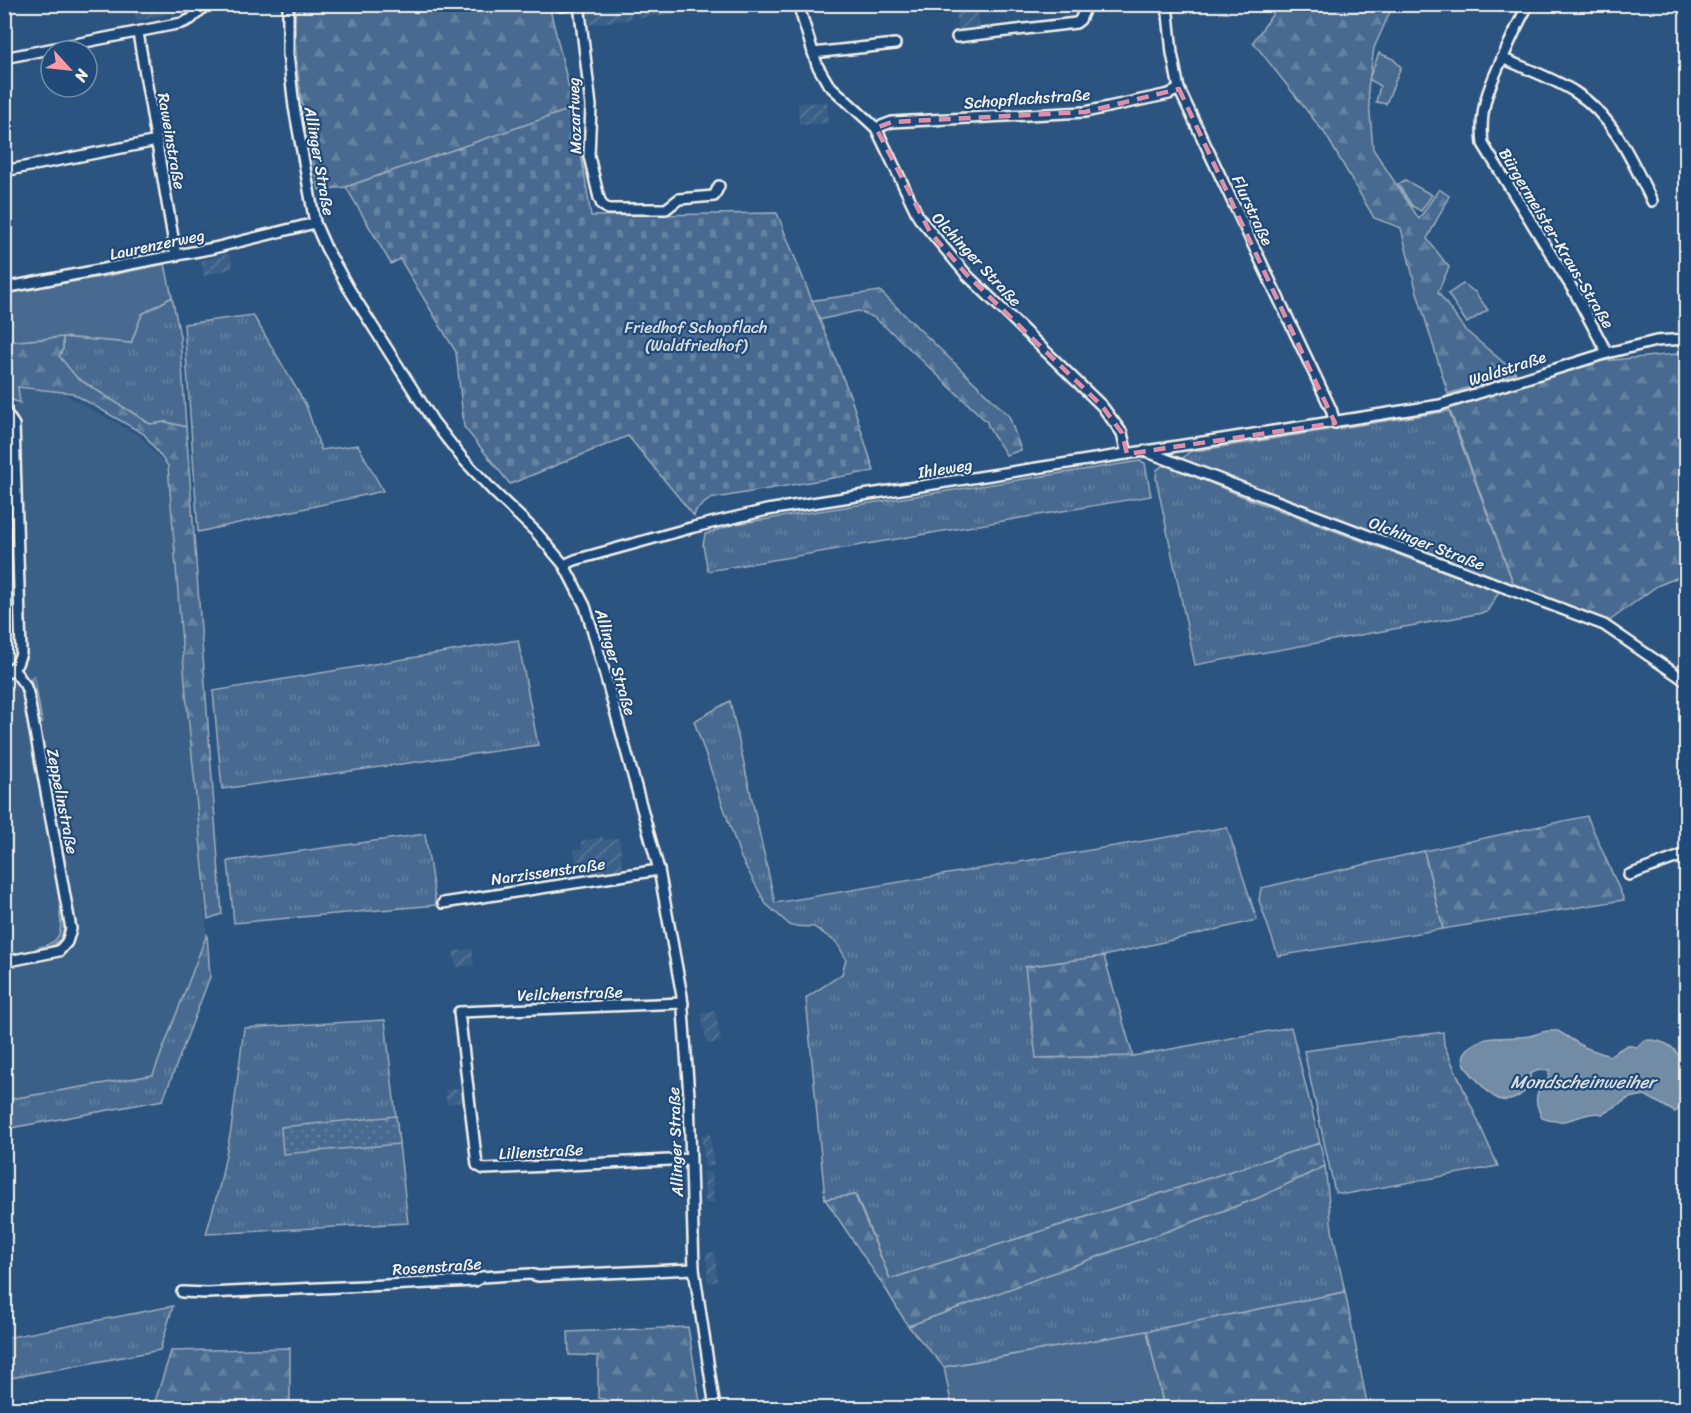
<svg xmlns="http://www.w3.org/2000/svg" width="1691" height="1413" font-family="Sriracha,sans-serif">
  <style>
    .built { fill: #3b6088 }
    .industrial { fill: url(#industrial-furrows) }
    .grass { fill: url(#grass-tufts); stroke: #9eaebc; stroke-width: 1.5 }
    .forest { fill: url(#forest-firs); stroke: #9eaebc; stroke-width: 1.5 }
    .cemetery { fill: url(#cemetery-stones); stroke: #9eaebc; stroke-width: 1.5 }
    .park { fill: #496b90; stroke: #9eaebc; stroke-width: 1.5 }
    .garden { fill: url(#garden-dots); stroke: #9eaebc; stroke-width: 1.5 }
    .water { fill: #738ca6; stroke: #a7b4c0; stroke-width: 1.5 }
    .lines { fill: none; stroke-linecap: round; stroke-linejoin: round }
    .street-casing { stroke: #f4f1e8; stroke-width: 14 }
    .street { stroke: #1f4a7a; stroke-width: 9 }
    .marked { fill: none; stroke: #de8fa9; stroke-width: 4.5; stroke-dasharray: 12 8; stroke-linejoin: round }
    .labels { text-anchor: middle; stroke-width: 4.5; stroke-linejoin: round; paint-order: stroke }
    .street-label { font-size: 16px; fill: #f4f1e8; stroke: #1f4a7a }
    .park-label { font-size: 16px; fill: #dadddb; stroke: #1f4a7a }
    .water-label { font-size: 18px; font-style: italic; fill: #dadddb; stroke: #1f4a7a }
  </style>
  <defs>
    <pattern id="industrial-furrows" width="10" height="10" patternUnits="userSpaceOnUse" patternTransform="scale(1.5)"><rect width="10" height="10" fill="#3b6088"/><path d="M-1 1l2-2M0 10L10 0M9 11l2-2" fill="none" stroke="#587799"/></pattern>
    <pattern id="grass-tufts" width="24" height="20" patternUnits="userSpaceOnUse" patternTransform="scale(1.5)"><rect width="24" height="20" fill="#496b90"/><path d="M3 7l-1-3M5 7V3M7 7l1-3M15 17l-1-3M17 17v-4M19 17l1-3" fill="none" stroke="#6481a0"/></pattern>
    <pattern id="forest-firs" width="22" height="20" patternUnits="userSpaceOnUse" patternTransform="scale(1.5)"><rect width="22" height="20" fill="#496b90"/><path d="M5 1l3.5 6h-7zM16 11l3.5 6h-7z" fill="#6481a0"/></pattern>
    <pattern id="cemetery-stones" width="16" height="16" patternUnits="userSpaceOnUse" patternTransform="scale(1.5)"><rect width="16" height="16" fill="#496b90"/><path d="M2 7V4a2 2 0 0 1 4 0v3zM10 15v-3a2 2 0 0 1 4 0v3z" fill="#6481a0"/></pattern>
    <pattern id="garden-dots" width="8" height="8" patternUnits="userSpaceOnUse" patternTransform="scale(1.5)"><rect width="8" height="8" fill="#496b90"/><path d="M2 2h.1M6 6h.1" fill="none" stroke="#6481a0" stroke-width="1.8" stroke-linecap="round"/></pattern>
  </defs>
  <rect width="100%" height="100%" fill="#2c5481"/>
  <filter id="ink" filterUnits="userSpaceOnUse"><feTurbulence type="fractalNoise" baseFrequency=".0167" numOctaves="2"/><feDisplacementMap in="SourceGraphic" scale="12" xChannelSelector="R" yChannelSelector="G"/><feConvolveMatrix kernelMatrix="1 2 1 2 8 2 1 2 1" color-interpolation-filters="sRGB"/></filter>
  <g filter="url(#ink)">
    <polygon class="built" points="18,387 58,391 140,436 167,467 207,934 153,1075 5,1100 4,409 20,403"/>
    <g class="industrial">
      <polygon points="133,5 162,5 164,15 137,21"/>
      <polygon points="646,5 679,5 680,13 638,18 636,6"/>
      <polygon points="684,5 732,5 733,7 685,13"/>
      <polygon points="955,5 977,5 981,34 959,37"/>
      <polygon points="630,7 631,19 585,25 583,13"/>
      <polygon points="827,102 828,123 799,125 798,103"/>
      <polygon points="230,253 233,268 204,276 201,261"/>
      <polygon points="603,837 604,840 619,838 623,870 587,875 585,866 577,867 574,850 582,849 581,841"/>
      <polygon points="472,949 474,965 456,967 453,951"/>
      <polygon points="715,1011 721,1042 707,1044 701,1013"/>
      <polygon points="461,1088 463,1102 447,1104 445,1090"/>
      <polygon points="710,1134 714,1166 705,1167 701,1135"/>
      <polygon points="704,1172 712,1172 714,1203 705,1203"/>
      <polygon points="715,1252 717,1281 708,1283 706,1253"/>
    </g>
    <g class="grass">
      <polygon points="172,297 180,336 186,427 166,422 150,424 77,378 58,356 63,349 63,337 131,343 142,314"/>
      <polygon points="253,315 306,405 321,450 358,445 383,491 198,532 184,324"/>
      <polygon points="1449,411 1514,585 1185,460 1183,458 1189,452"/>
      <polygon points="1140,461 1145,463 1151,496 708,571 703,545 705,534 735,524"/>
      <polygon points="1162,466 1169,466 1254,501 1499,592 1487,612 1195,665 1156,478 1157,470"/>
      <polygon points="518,640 538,745 222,789 213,691"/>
      <polygon points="34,676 42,723 38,721 31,678"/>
      <polygon points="730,701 775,903 1227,827 1257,920 1104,956 1026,967 1037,1058 1133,1056 1291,1027 1320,1143 890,1279 856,1195 825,1199 806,998 842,974 846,959 837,943 814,927 791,926 766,904 741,858 694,721"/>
      <polygon points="425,834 436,905 234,923 228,861"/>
      <polygon points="1424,851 1443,929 1278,956 1259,900 1261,888"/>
      <path d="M60,913L64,914C66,937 61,943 40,951L37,948C59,943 63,935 60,913Z"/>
      <polygon points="207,934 210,977 163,1100 5,1129 5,1100 153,1075"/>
      <polygon points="385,1020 408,1223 206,1234 220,1184 231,1130 244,1028"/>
      <polygon points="1443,1032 1444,1045 1498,1166 1346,1194 1335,1192 1304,1051"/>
      <polygon points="1325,1166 1332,1230 1345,1292 1147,1331 944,1367 908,1326 1258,1198"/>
      <polygon points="173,1306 160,1350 5,1379 5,1338"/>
    </g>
    <g class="forest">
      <path d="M296,5H549L574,108L346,187L319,190C307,129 291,66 296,5Z"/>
      <polygon points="1279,5 1393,5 1374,48 1368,89 1373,149 1419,219 1439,189 1449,196 1427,239 1449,267 1438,292 1465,330 1516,373 1448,394 1416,289 1401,228 1374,218 1326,135 1253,42"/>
      <path d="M880,291L1009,416L1021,450L1006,455C1000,443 990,435 987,422L895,335L873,317L858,311L810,322L809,301Z"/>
      <polygon points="63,337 63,349 59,356 77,378 150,424 166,422 186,427 222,914 208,919 186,694 168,466 144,434 72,393 18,387 20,403 5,397 5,342"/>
      <polygon points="1686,353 1686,574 1657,586 1608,622 1514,585 1449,408 1602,361"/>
      <polygon points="1587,816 1624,900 1443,929 1424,851"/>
      <polygon points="1104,956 1133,1056 1036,1058 1025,967"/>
      <polygon points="1320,1143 1325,1166 1258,1198 908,1326 887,1291 825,1199 855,1195 890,1279"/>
      <polygon points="1345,1292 1368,1408 1164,1408 1147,1331"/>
      <polygon points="688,1327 701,1408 614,1408 607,1400 598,1398 598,1356 569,1355 568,1332"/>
      <polygon points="290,1348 290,1408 153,1408 171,1351"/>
    </g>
    <polygon class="cemetery" points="574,108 591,216 777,213 851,398 874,471 710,499 696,510 694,516 628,436 510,484 464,427 456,352 400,259 391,264 346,187"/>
    <g class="park">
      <polygon points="1379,53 1393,59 1401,67 1386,104 1376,102 1380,86 1369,79"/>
      <polygon points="1405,180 1432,195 1421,211 1412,206 1398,184"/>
      <polygon points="165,264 172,297 142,314 131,343 63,337 5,342 5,293 107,276"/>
      <polygon points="1463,284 1475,292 1488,310 1467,323 1448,294"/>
      <polygon points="1147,1331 1164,1408 952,1408 944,1367"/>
    </g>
    <polygon class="garden" points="396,1116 399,1144 283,1154 281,1127"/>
    <path class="water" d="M1547,1031H1558L1584,1047L1609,1056L1627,1045L1637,1047L1644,1040C1684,1038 1687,1071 1686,1103L1675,1112L1645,1095L1629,1098L1603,1114C1583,1109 1569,1129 1542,1118C1539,1111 1534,1101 1538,1092C1542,1083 1551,1082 1549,1070H1538L1530,1074V1086C1509,1109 1496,1103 1478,1081C1473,1076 1466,1070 1464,1062C1463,1058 1464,1053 1467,1050C1482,1032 1509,1040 1529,1036C1535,1035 1541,1032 1547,1031Z"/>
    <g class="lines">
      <g class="street-casing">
        <g id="street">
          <polyline points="288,4 288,54 294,107 315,223 326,248 349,289 433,421 462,458 494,492 536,532 564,565 585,606 596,642 659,870 682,996 689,1096 694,1269 715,1408"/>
          <polyline points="579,4 591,106 589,156 599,198 602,205 608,209 666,209 679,199 714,196 719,186"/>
          <polyline points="798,4 817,65 828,84 876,128 919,218 967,275 1102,406 1122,433 1127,454"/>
          <polyline points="1167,4 1172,53 1179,89 1331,409 1335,423"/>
          <path d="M1529,4C1518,22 1511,40 1502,59C1488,89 1479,110 1483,144L1575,293L1607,353"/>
          <polyline points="561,6 575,4"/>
          <polyline points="138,33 176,255"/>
          <polyline points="957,37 1076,23 1080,20 1087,4"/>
          <polyline points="813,53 895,44"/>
          <polyline points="4,58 182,23 191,19 207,4"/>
          <path d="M1502,58C1526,69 1553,78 1575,92C1614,117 1632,161 1652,201"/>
          <polyline points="876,128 892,122 1085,112 1169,94 1179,89"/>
          <polyline points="4,171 157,141"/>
          <polyline points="4,288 214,248 315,223"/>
          <polyline points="4,410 14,425 21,653 17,664 4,675"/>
          <polyline points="1150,453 1604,625 1686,681"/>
          <polyline points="564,565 575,560 694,527 767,510 1440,405 1607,353 1656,341 1686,339"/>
          <polyline points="1629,875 1686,854"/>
          <polyline points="443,903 659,870"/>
          <polyline points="4,962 59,951 67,942 71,929 28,693 25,685 13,669"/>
          <polyline points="683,1003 459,1012 477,1165 484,1169 690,1159"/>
          <polyline points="182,1292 207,1293 475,1281 482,1277 530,1274 538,1276 694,1269"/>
        </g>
      </g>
      <use href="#street" class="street"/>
    </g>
  </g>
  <path class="marked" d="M1179,89L1335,423L1127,454L1122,433L1102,406L967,275L930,232L876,128L892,122L1085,112Z"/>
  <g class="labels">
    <g class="street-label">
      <text transform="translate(1027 98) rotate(-4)" y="6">Schopflachstraße</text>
      <text transform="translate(574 116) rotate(-92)" y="6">Mozartweg</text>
      <text transform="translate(172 141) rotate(80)" y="6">Raweinstraße</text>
      <text transform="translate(320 161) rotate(80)" y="6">Allinger Straße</text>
      <text transform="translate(1253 210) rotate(65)" y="6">Flurstraße</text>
      <text transform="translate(1557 238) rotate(59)" y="6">Bürgermeister-Kraus-Straße</text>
      <text transform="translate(157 244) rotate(-12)" y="6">Laurenzerweg</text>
      <text transform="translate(977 259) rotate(47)" y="6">Olchinger Straße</text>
      <text transform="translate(1507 368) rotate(-18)" y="6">Waldstraße</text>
      <text transform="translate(945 468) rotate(-9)" y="6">Ihleweg</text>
      <text transform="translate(1427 543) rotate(21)" y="6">Olchinger Straße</text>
      <text transform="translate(616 662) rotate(74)" y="6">Allinger Straße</text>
      <text transform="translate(63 801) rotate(79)" y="6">Zeppelinstraße</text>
      <text transform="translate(548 871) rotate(-8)" y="6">Narzissenstraße</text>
      <text transform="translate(570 993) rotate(-2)" y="6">Veilchenstraße</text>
      <text transform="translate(675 1142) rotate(-92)" y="6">Allinger Straße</text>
      <text transform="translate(541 1151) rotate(-3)" y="6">Lilienstraße</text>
      <text transform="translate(437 1266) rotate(-4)" y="6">Rosenstraße</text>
    </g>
    <g class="park-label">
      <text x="696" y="333">Friedhof Schopflach<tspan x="696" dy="18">(Waldfriedhof)</tspan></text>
    </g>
    <g class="water-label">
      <text x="1583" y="1088">Mondscheinweiher</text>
    </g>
  </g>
  <rect width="1691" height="1413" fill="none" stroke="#1f4a7a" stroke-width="24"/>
  <rect x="12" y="12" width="1667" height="1389" fill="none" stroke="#f4f1e8" stroke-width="2" filter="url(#ink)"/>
  <g transform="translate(69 69) rotate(117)"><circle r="28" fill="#1f4a7a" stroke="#748da6" stroke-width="1.5"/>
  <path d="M0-4.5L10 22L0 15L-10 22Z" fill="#ff9aa2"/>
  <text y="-9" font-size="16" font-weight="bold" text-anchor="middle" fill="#f4f1e8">N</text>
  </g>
</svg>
